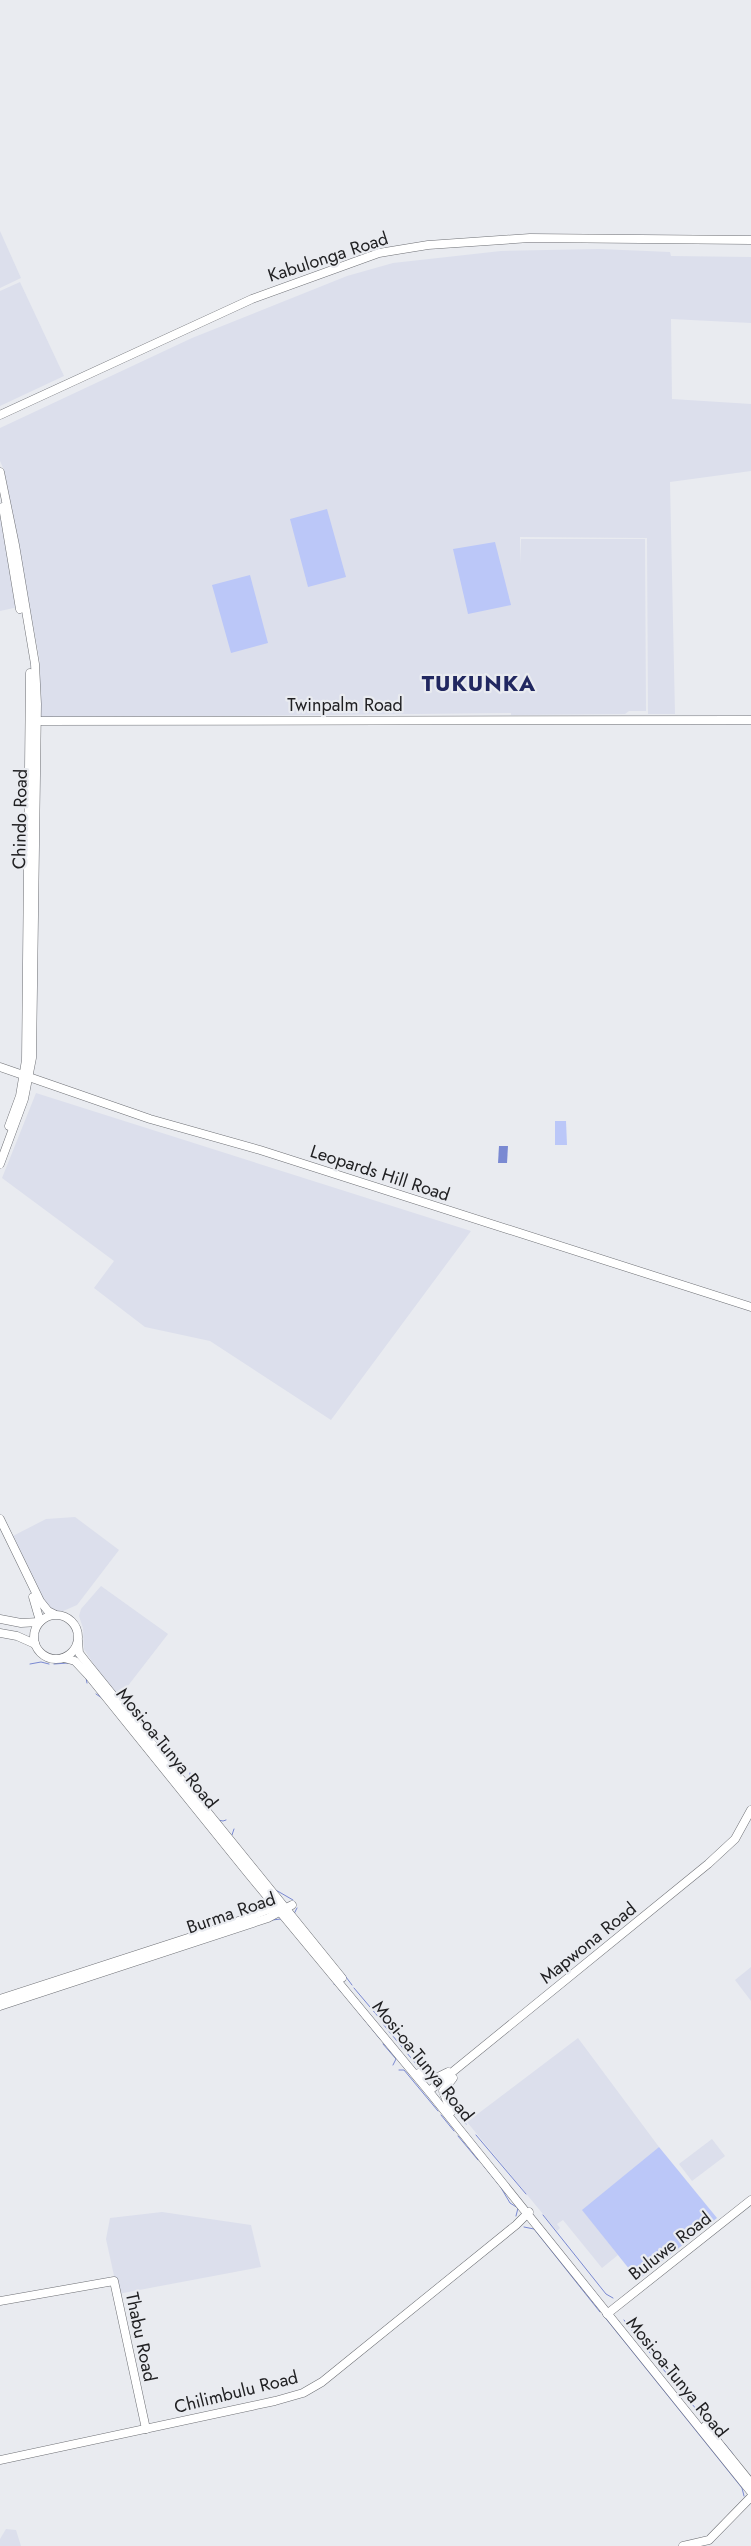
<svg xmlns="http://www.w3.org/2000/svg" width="751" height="2546" font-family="Jost,sans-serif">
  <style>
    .built { fill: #dcdfec }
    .green { fill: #bbc7f8 }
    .water { fill: #7a89d2 }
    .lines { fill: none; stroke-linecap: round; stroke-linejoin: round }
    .stream { stroke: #7a89d2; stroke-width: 1 }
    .secondary-casing { stroke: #6d6f74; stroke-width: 9 }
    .secondary { stroke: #fff; stroke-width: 8 }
    .labels { text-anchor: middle; stroke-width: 4.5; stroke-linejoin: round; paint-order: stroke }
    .street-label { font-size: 18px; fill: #212123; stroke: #e9ebf0 }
    .district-label { font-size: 22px; font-weight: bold; letter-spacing: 1px; fill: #212760; stroke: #e9ebf0 }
  </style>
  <rect width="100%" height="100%" fill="#e9ebf0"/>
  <g class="built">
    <polygon points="0,231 21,278 0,288"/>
    <polygon points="599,249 670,252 671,256 751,257 751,323 671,319 672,399 751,404 751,471 670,482 675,714 648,714 647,538 520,537 520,564 521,539 645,539 646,711 629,711 625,714 511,715 511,713 230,716 41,717 37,713 40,662 4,470 0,461 0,428 192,338 347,276 393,263 501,251"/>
    <polygon points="20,282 64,376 0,406 0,291"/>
    <polygon points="0,509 18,607 0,611"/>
    <polygon points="36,1093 471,1231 331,1420 210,1341 145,1327 94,1288 114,1261 2,1178"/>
    <polygon points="75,1517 119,1550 77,1605 61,1612 54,1612 41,1606 9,1538 46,1519"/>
    <polygon points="101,1586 168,1634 120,1696 99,1673 84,1649 83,1628 79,1616 81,1609"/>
    <polygon points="751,1967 751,2001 735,1980"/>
    <polygon points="578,2038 659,2147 583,2210 618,2255 602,2268 563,2220 557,2224 560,2228 557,2231 467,2122"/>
    <polygon points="712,2139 725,2156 692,2181 679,2164"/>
    <polygon points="162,2212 251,2225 261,2267 118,2294 106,2239 110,2218"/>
    <polygon points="6,2529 16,2530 21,2546 0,2546 0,2539"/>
  </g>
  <g class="green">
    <polygon points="327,509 346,577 308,587 290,519"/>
    <polygon points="495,542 511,605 468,614 453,549"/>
    <polygon points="250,575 268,643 231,653 212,585"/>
    <polygon points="555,1121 566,1121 567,1145 555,1145"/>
    <polygon points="659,2147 717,2218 638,2280 582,2210"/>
  </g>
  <polygon class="water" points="499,1146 508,1146 507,1163 498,1163"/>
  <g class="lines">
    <g class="stream">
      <polyline points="30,1664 41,1662 49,1664"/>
      <polyline points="54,1664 68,1663"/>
      <polyline points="86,1678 87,1683"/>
      <polyline points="96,1694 102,1698"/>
      <polyline points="128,1708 133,1695"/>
      <polyline points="149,1757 154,1762"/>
      <polyline points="175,1765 181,1765"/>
      <polyline points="189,1784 190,1773"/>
      <polyline points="218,1820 223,1821 226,1820"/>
      <polyline points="232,1835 234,1829"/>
      <polyline points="274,1889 293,1900"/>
      <polyline points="294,1914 297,1908"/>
      <polyline points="272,1920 281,1919"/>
      <polyline points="343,1973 352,1985"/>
      <polyline points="334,1984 335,1984"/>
      <polyline points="338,1988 344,1995"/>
      <polyline points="354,1988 381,2020"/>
      <polyline points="347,1998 380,2039"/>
      <polyline points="383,2024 416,2064 432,2072"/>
      <polyline points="383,2044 396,2059 393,2065"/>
      <polyline points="399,2070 404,2070 438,2111"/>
      <polyline points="453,2107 466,2124"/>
      <polyline points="441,2115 454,2131"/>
      <polyline points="476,2135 526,2194"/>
      <polyline points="458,2136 478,2160"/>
      <polyline points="483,2165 500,2186 510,2203 518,2208 516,2216"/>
      <polyline points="543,2215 606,2294 613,2298"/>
      <polyline points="524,2227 534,2229 600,2312"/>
      <polyline points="603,2315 742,2488 744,2496"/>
      <polyline points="624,2320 641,2342"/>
      <polyline points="643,2344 650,2353"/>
      <polyline points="653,2357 721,2439"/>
      <polyline points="724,2443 733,2454"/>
    </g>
    <g class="secondary-casing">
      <g id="secondary">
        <polyline points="0,415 252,299 379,253 428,245 530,238 751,240"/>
        <polyline points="0,472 15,545 35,664 37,704 32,1058 24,1099 0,1164"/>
        <polyline points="3,507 20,609"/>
        <polyline points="30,721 751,720"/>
        <polyline points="0,1067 150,1119 260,1150 751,1307"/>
        <polyline points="9,1126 20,1096 26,1060 30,673"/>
        <polyline points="0,1519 40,1601 48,1611 54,1614"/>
        <polyline points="33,1597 40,1621"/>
        <circle cx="56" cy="1637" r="22"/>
        <polyline points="0,1619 21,1623 39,1622"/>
        <polyline points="0,1633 17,1636 35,1644"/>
        <polyline points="78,1641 79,1653 86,1662 342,1978"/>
        <polyline points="64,1658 75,1661 89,1676 247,1872 431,2094 751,2492"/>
        <polyline points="0,1999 228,1925 280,1905"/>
        <polyline points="0,2006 268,1918 292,1905"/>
        <polyline points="419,2073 438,2077 448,2072"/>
        <polyline points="429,2091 708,1864 735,1839 751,1810"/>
        <polyline points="451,2112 443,2091 453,2078"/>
        <polyline points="0,2301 114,2281 146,2429"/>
        <polyline points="607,2314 751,2200"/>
        <polyline points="705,2426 751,2483"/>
        <polyline points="0,2460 275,2401 303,2393 322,2382 516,2225 529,2212"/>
        <polyline points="683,2546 709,2540 751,2497"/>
      </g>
    </g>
    <use href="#secondary" class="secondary"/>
  </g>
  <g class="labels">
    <g class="street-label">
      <text transform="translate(328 257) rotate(-18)" y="6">Kabulonga Road</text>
      <text x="345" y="711">Twinpalm Road</text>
      <text transform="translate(20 819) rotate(-89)" y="6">Chindo Road</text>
      <text transform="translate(380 1173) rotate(18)" y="6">Leopards Hill Road</text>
      <text transform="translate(167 1748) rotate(51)" y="6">Mosi-oa-Tunya Road</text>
      <text transform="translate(231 1913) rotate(-19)" y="6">Burma Road</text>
      <text transform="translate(588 1943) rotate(-39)" y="6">Mapwona Road</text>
      <text transform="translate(423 2061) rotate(51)" y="6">Mosi-oa-Tunya Road</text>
      <text transform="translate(670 2246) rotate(-38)" y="6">Buluwe Road</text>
      <text transform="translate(141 2337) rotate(78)" y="6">Thabu Road</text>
      <text transform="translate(677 2377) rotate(51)" y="6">Mosi-oa-Tunya Road</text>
      <text transform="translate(236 2392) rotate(-14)" y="6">Chilimbulu Road</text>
    </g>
    <g class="district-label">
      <text x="479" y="691">TUKUNKA</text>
    </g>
  </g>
</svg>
